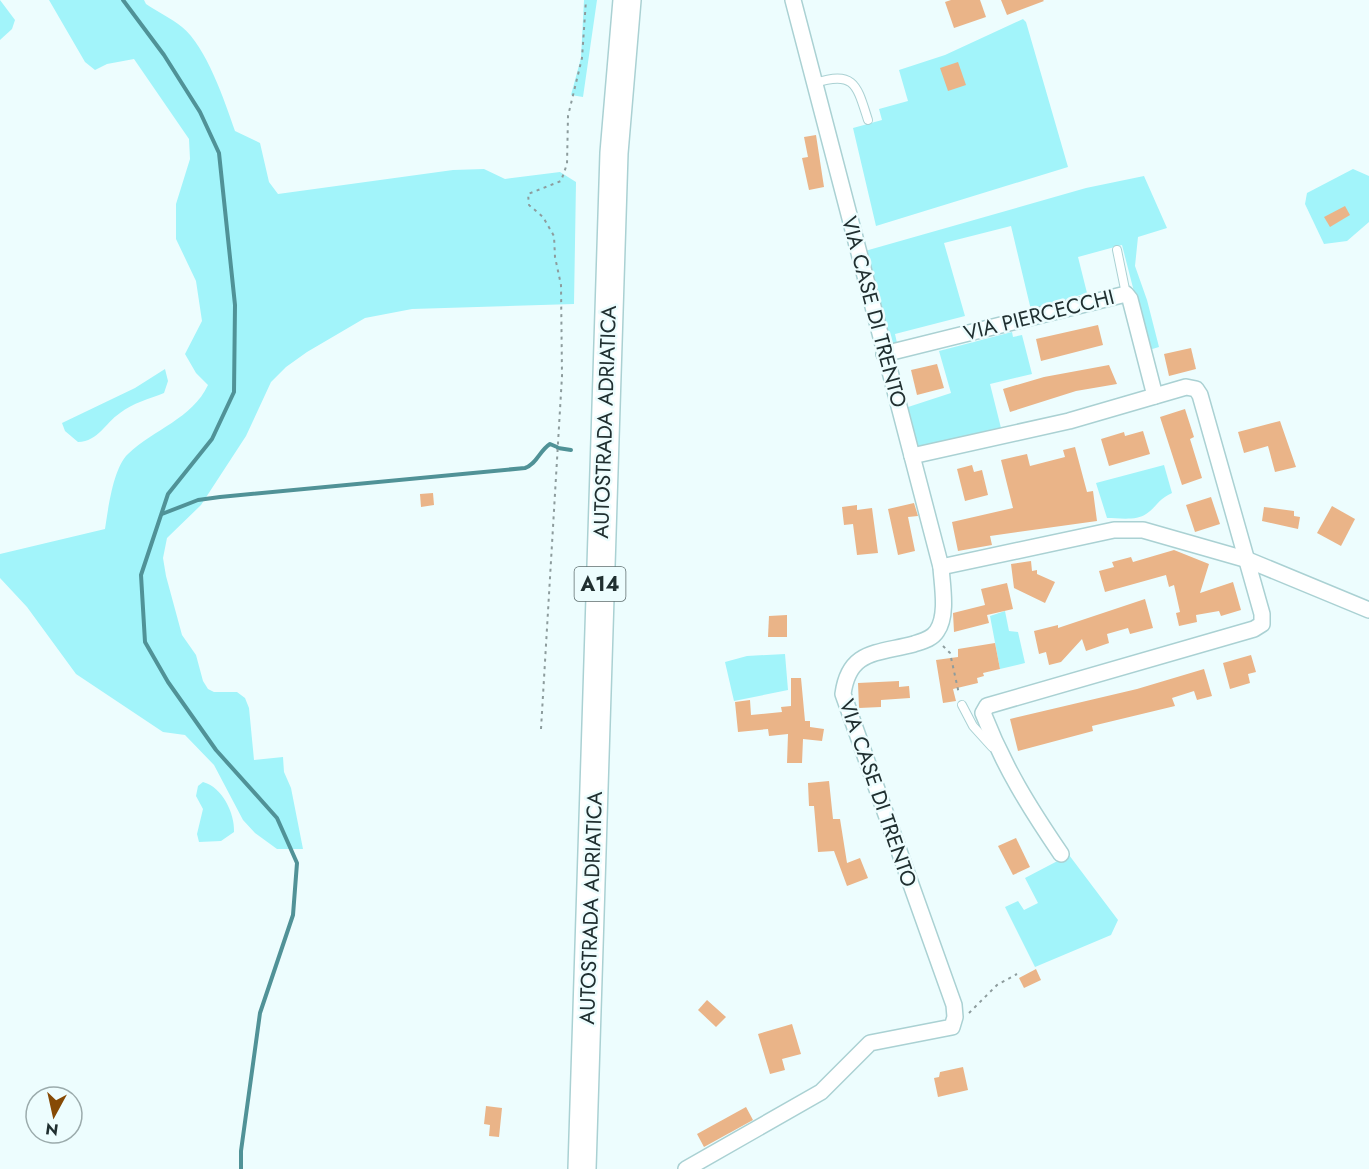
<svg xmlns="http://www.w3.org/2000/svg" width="1369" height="1169" font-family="Jost,sans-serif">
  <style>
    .green { fill: #a2f4fa }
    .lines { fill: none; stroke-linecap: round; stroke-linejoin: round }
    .stream { stroke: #509297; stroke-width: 4 }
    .building { fill: #eab488 }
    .service-casing { stroke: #aad1d3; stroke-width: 10 }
    .minor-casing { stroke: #aad1d3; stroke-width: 18 }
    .motorway-casing { stroke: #aad1d3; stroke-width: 30 }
    .path { stroke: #8d9c9d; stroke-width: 2; stroke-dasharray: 3 4.5; stroke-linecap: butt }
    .service { stroke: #fff; stroke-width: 8 }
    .minor { stroke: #fff; stroke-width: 15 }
    .motorway { stroke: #fff; stroke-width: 27 }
    .labels { text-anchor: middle; stroke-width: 5; stroke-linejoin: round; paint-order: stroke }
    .shield { fill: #edfdfe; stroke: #5e6d6e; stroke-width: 1.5 }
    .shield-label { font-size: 20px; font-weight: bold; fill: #202f30 }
    .street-label { font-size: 21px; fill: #202f30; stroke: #edfdfe }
  </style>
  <rect width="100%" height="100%" fill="#edfdfe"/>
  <g class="green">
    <polygon points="0,0 15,20 12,29 0,40"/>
    <path d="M49,0H144L146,4C158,12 171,18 182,27C206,46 225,102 235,131L260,143L269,182L278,194L453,170L484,169L505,179L560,172L576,182L574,304L412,309L365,318L307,352L286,367L271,382L246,436L201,505L167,538L163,558L166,576L182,635L196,655L203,681L208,689L214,692H237L245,698L249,708L254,760L283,757L284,772L291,788L303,849H277L255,833L243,820L214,765L185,735L163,732L76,674L27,607L0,578V554L105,529C108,510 113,468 128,454C154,429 192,419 208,385L196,373L185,354L202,321L196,281L176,239V204L190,159L189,139L134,59L107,64L95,70L85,62Z"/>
    <polygon points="584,0 597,0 583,97 571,95 581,58"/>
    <polygon points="1023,19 1026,22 1068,167 876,226 853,128 882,120 879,109 908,101 899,70 945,55"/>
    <polygon points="1353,169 1369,176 1369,222 1347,241 1324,244 1305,204 1307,193"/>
    <polygon points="1144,176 1167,228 1138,237 1135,266 1147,300 1159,347 1149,350 1122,245 1078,257 1087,293 1031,310 1011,226 944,243 965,316 895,334 897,343 886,347 865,251 1086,188"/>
    <polygon points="1012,332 1013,337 1022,335 1032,374 990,384 1002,432 918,452 905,408 951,393 939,351"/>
    <path d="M165,369L168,381L164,393C149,399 133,403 120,413C104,424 99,441 78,442L65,431L62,423L135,388Z"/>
    <path d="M1164,465L1172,493C1158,499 1157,507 1146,514C1137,521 1118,518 1107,518L1096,483Z"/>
    <polygon points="1005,611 1009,631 1018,632 1025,663 1000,669 990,616"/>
    <polygon points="785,654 788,690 734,701 725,662 747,656"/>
    <path d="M203,782C222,787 235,813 234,832L221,841L199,842L197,834L203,809L196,796L198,786Z"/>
    <polygon points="1069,855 1118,920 1111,935 1035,967 1005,907 1018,901 1024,910 1038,903 1025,878"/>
  </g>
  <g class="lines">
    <g class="stream">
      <polyline points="123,0 164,55 200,112 219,153 235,305 234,392 212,439 168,494 141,575 145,642 168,682 216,750 277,818 297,863 293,915 260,1013 241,1151 241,1169"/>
      <polyline points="558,448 571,450"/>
      <path d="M162,514L198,500L220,497L525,468C537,464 539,451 550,444L557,447"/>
    </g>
  </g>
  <g class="building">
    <polygon points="951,0 980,0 986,17 954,28 945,2"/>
    <polygon points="1001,0 1043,0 1044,1 1007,15"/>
    <polygon points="958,62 966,85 948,91 940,68"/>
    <polygon points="816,135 824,187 809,190 802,158 808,157 804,137"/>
    <polygon points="1345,206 1350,215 1330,227 1324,217"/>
    <polygon points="1098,325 1103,345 1041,361 1036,339"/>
    <polygon points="1191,348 1196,369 1169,376 1164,354"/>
    <polygon points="937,364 944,388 917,395 911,370"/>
    <polygon points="1109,365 1117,384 1076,391 1010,412 1003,389 1044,377"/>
    <polygon points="1185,409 1194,437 1190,439 1202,478 1182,485 1160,417"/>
    <polygon points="1280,421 1296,467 1275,472 1268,446 1244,453 1238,432"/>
    <polygon points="1143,431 1150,454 1109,466 1101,439 1124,432 1125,436"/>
    <polygon points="1075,447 1087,492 1093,491 1097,521 990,536 992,545 958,551 952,522 1013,508 1001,460 1027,454 1030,466 1065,457 1063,450"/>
    <polygon points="972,465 974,472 982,470 988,495 965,501 957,469"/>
    <polygon points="433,493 434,505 421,507 420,494"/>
    <polygon points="1211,497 1220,524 1195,532 1186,505"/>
    <polygon points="914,503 918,516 908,517 915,551 898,555 888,509"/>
    <polygon points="857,505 857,510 872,508 878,553 857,555 853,524 844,525 842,507"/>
    <polygon points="1332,506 1355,519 1341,546 1317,533"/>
    <polygon points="1264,507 1294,511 1294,516 1300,517 1298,529 1262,521"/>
    <polygon points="1174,550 1209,564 1200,593 1233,582 1241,610 1221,616 1219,611 1196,615 1197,622 1179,626 1176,613 1180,612 1174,585 1169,587 1166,575 1105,592 1099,571 1114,567 1112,562 1131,557 1133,562"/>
    <polygon points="1031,561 1032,571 1037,570 1037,574 1055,582 1045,603 1014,588 1011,564"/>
    <polygon points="1007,583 1013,609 987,615 989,623 954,632 953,613 985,605 981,589"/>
    <polygon points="1145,599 1153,628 1130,634 1128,628 1107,634 1109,643 1086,651 1082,639 1061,662 1049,665 1046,652 1039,654 1034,631 1058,625 1058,628"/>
    <polygon points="787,615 787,637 768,637 769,616"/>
    <polygon points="995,643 1000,669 983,673 984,676 977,678 978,683 953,689 956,701 943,703 936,660 958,657 958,649"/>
    <polygon points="1251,655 1256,672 1248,674 1250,683 1230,689 1223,663"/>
    <polygon points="1204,669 1212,696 1197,700 1194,691 1172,698 1175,706 1092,726 1093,731 1018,751 1010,719 1137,689"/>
    <polygon points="791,678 801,678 805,721 810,721 810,727 824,729 822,741 803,739 802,763 787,763 788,734 769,736 768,729 738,732 735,702 750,700 751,715 782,712 781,707 791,706"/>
    <polygon points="899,681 899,687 909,686 910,698 881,700 881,707 859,708 858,683"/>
    <polygon points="829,781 833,819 840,819 847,863 860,858 868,878 847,886 834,851 818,852 814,806 809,806 808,783"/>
    <polygon points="1016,838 1030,867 1013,875 998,846"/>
    <polygon points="1036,969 1041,980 1024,988 1019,978"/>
    <polygon points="707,1000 726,1017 716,1027 698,1010"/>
    <polygon points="792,1024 801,1054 782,1059 785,1070 770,1074 758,1034"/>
    <polygon points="963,1067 968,1090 938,1097 934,1078 939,1077 940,1072"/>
    <polygon points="486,1106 502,1108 499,1137 489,1136 490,1125 484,1124"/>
    <polygon points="746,1107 753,1120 704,1147 697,1134"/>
  </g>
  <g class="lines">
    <g class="service-casing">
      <g id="service">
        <path d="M815,83C855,70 857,86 868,120"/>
        <polyline points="1117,250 1126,294"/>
        <polyline points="962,705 973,726 992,747"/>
      </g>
    </g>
    <g class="minor-casing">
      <g id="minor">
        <polyline points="884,354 1126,294 1130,299 1155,396"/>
        <path d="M912,456L1069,421L1186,387L1196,389L1200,395L1262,614V624L1254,629L987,706L983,713C1004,767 1029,807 1061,854"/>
        <polyline points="941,567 1114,530 1143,530 1248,560 1369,610"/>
        <path d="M686,1169L821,1092L870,1043L952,1027L955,1017L954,1005L843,694C849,650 876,654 914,644C923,641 932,639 937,631C948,615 942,585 941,567L793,0"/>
      </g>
    </g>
    <g class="motorway-casing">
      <polyline id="motorway" points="582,1169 614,153 627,0"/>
    </g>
    <g class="path">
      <polyline points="943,646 950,653 959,694"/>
      <polyline points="541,729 562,376 561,285 555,257 554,236 543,217 529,205 528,194 561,181 567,164 568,116 582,58 586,0"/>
      <polyline points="969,1013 997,985 1017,974"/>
    </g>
    <use href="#service" class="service"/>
    <use href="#minor" class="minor"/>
    <use href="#motorway" class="motorway"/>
  </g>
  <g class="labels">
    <rect class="shield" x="574.5" y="567" width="51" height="34" rx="4.5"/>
    <g class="shield-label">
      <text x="600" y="591">A14</text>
    </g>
    <g class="street-label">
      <text transform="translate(874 312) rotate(75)" y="7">VIA CASE DI TRENTO</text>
      <text transform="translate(1039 315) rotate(-14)" y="7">VIA PIERCECCHI</text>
      <text transform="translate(605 422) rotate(-88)" y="7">AUTOSTRADA ADRIATICA</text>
      <text transform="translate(878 793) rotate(71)" y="7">VIA CASE DI TRENTO</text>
      <text transform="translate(591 908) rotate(-88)" y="7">AUTOSTRADA ADRIATICA</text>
    </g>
  </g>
  <g transform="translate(54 1115) rotate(188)"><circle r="28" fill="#edfdfe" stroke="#9babac" stroke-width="1.5"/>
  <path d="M0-4.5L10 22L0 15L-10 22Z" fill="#864a05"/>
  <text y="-9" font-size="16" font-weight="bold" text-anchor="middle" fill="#202f30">N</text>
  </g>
</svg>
